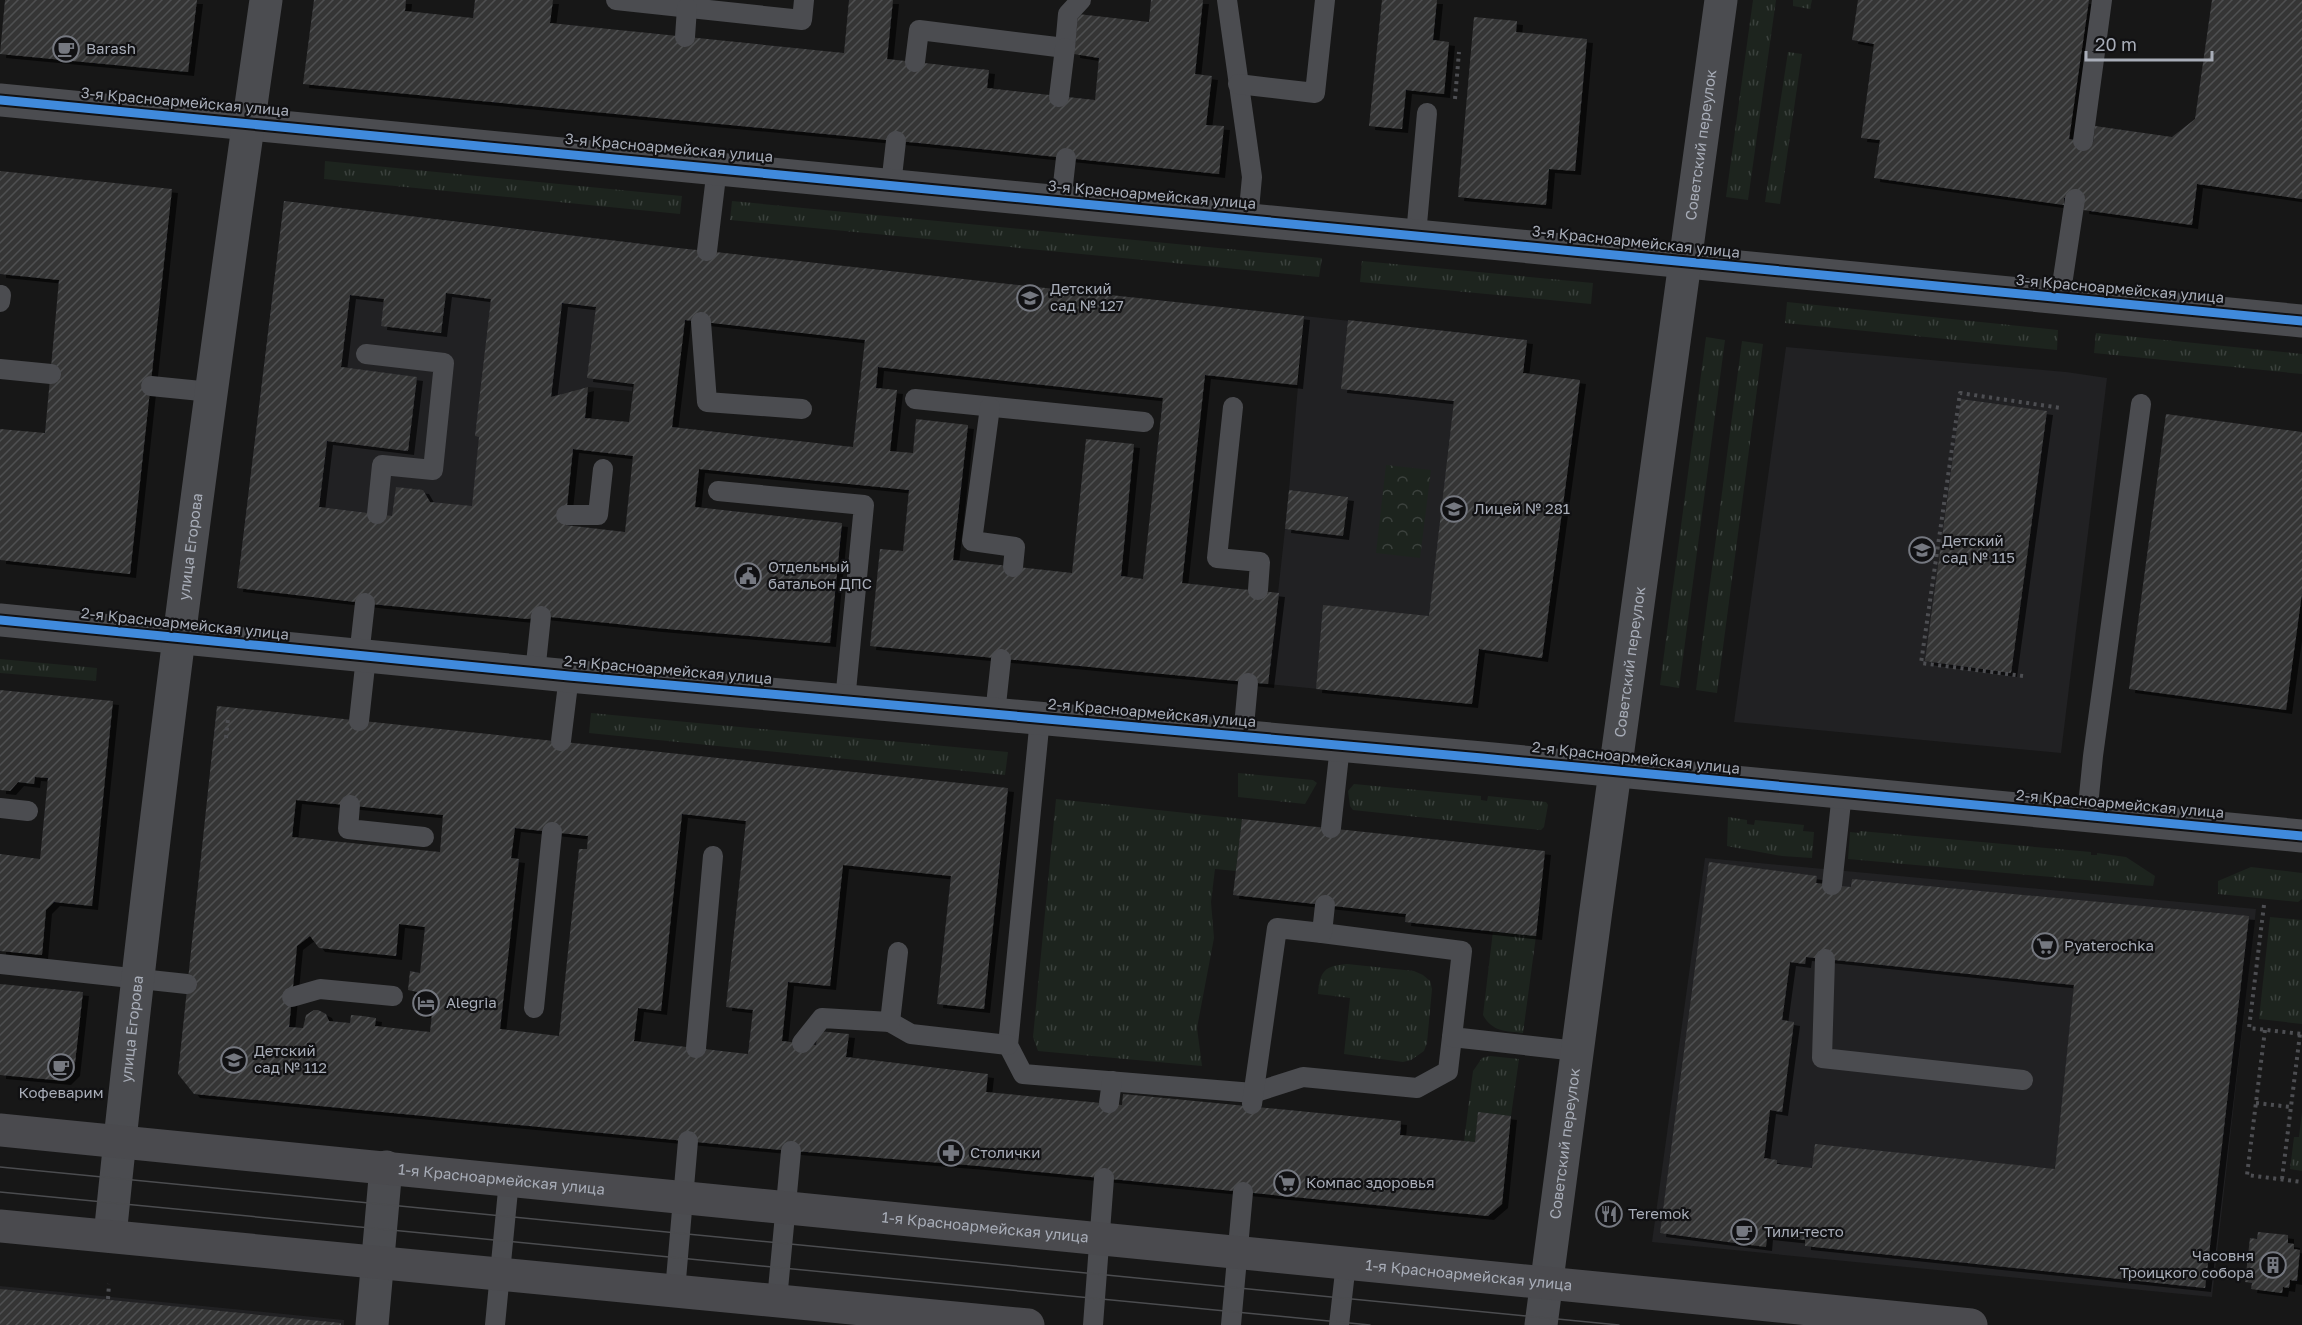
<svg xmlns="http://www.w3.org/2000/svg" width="2302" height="1325" font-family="'Golos Text',sans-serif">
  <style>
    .built { fill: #212123 }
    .grass { fill: url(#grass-tufts) }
    .forest { fill: url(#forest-crowns) }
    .building { fill: url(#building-hatch); fill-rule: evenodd; filter: url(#shadow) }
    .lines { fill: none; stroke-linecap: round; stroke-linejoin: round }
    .path { stroke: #4d4e52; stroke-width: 4; stroke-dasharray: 3 4.5; stroke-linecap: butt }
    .lane { stroke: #4b4c50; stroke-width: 20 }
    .street { stroke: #4b4c50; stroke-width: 33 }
    .secondary { stroke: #4a4a4e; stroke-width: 33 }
    .tram { stroke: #4b4c4f; stroke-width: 1.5 }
    .cycleway-casing { stroke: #111113; stroke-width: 13 }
    .cycleway { stroke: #408adc; stroke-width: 9 }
    .labels { text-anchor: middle; stroke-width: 4.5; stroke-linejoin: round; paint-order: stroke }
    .poi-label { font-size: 15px; fill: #a8adb8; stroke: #111113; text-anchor: start }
    .street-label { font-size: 15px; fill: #a8adb8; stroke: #111113 }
  </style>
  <defs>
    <pattern id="grass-tufts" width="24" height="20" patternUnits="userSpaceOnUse" patternTransform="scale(1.5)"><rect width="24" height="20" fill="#1d241e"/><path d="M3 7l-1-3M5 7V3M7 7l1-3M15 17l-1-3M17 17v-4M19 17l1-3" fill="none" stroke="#3b413d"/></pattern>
    <pattern id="forest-crowns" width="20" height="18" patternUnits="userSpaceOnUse" patternTransform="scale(1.5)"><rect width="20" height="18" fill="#1d241e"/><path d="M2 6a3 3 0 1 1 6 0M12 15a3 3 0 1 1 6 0" fill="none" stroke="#3b413d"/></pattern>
    <pattern id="building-hatch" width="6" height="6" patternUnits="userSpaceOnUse" patternTransform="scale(1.5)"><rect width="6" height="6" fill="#353536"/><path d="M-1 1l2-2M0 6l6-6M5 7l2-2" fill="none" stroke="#4f5051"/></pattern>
    <filter id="shadow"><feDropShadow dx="6" dy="4" stdDeviation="0" flood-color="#0009"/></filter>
  </defs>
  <rect width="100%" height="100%" fill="#171717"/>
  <g class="built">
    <polygon points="284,201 651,245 632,391 588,387 551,397 528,619 381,605 237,588"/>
    <polygon points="1304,316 1527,340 1523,373 1580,380 1542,658 1479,650 1472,704 1268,684 1285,529 1343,536 1348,497 1289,490"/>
    <polygon points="1786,347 2066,372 2107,378 2061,753 1734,722"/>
    <polygon points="1705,858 2256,909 2212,1297 1652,1242"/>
    <polygon points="0,1286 344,1320 344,1325 0,1325"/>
  </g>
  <g class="grass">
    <polygon points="1753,0 1776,0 1748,200 1726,197"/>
    <polygon points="1793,0 1812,0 1810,9 1793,6"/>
    <polygon points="1788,52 1802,54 1780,204 1765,202"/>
    <polygon points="325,161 682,196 680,214 324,179"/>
    <polygon points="732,201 1322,258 1319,277 730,220"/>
    <polygon points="1362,261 1593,283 1591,304 1360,282"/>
    <polygon points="1787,302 2058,330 2057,350 1785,323"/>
    <polygon points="2096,333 2302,354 2302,374 2094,353"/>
    <polygon points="1706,337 1725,340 1679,688 1660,685"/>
    <polygon points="1742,341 1763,344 1717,693 1696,690"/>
    <polygon points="0,659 97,668 96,681 0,673"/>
    <polygon points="591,713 1008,752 1005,775 589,733"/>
    <polygon points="1238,773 1313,780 1317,783 1305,804 1238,797"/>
    <polygon points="1354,784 1481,796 1481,800 1487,801 1488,796 1546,802 1548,805 1544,827 1541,830 1353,810 1350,806 1348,791"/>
    <polygon points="1056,799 1242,819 1236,871 1215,869 1211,902 1214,938 1197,1028 1202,1066 1038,1051 1033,1037"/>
    <polygon points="1728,817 1747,820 1747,824 1754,825 1755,820 1804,825 1803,831 1814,832 1812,858 1782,856 1727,846"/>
    <polygon points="1860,831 2091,852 2091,855 2097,855 2097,853 2126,857 2155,876 2153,886 1848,859 1850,832 1859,833"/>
    <polygon points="2251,867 2302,873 2302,899 2298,902 2218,894 2218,881"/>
    <polygon points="2270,917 2302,920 2302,1024 2259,1019"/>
    <path d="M1493,931L1536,936L1523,1033C1506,1031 1492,1032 1483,1015Z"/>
    <path d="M1347,964L1414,971L1423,975L1430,981L1432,989L1427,1043L1424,1051L1411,1060L1403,1062L1344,1054L1350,998L1318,994C1320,971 1324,966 1347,964Z"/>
    <polygon points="1490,1056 1519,1059 1511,1116 1478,1113 1475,1142 1464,1141 1473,1071 1482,1058"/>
    <polygon points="2302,1112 2302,1171 2290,1169 2294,1137 2299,1137"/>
  </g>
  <polygon class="forest" points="1386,465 1431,470 1420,558 1376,553"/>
  <g class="building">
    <polygon points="5,0 197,0 188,72 0,54"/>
    <polygon points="314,0 406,0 405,11 473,18 475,0 553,0 550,23 844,53 849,0 893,0 887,59 989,70 987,88 1095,100 1099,58 1074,54 1078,14 1149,22 1151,0 1203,0 1195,74 1212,76 1206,125 1224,126 1219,174 981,149 303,84"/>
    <polygon points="1382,0 1437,0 1433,40 1449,42 1444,94 1406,90 1402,129 1369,126"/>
    <polygon points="1858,0 2089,0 2069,139 2093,143 2095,126 2172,137 2195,119 2212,0 2302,0 2302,199 2197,184 2192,225 2083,210 2084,200 2064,198 2064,205 1874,178 1880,140 1861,138 1874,44 1852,40"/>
    <polygon points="1474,17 1517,21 1516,32 1587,39 1575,171 1549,169 1546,205 1458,197"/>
    <polygon points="0,171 172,189 130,574 0,560 0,429 45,433 59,280 0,274"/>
    <path d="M284,201L651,245L1304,316L1297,385L1205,375L1182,583L1279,593L1268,684L870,646L880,549L903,551L909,490L699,469L695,507L842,523L830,643L656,628L541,616L528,619L381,605L237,588ZM446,293L491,299L475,436L479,437L472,506L430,502L423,490L396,487L392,516L319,507L327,441L408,451L417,377L341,367L350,295L384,299L381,326L441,333ZM562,303L596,307L587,378L634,384L629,422L585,418L588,387L551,397ZM685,320L865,340L853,447L672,427ZM878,367L1163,398L1143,579L1121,576L1134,444L1086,439L1072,573L953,560L968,425L916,419L913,453L890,451L897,390L876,388ZM573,449L633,456L625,532L565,525Z"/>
    <polygon points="1348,320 1527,340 1523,373 1580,380 1542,658 1479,649 1472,704 1316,689 1323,605 1429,616 1454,401 1341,389"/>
    <polygon points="1961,399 2047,411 2011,673 1925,661"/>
    <polygon points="2166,414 2302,432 2302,593 2286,710 2129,689"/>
    <polygon points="1289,490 1348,497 1343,536 1285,529"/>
    <polygon points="0,690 113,701 92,906 54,902 46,910 42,955 0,951 0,854 40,859 48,778 35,777 34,784 18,782 10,791 0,790"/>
    <path d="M217,706L1008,788L984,1009L937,1004L951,876L843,865L830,986L788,982L782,1041L816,1045L818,1031L849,1034L846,1057L988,1074L986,1092L1122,1105L1123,1094L1401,1121L1400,1135L1475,1142L1478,1112L1511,1116L1502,1204L1488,1216L979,1166L770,1149L194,1094L178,1074ZM296,800L443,815L440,852L292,837ZM682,814L746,821L726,1007L753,1010L748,1054L634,1041L638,1008L661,1011ZM515,828L588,836L587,849H579L559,1036L500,1029L519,859L511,858ZM399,924L425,927L420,973L410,971L408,990L418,992L417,1011L421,1014H432L430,1032L375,1026L376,1018L363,1016L351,1015L350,1023L329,1021L326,1014L318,1010H314L306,1015L303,1028L289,1027L297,946L310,936L319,948L396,956Z"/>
    <polygon points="1242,819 1545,851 1536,936 1405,922 1406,914 1233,895"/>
    <path d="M1709,862L1817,876L1816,883L1832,885L1851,887L1852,879L2249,916L2205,1288L1805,1246V1240L1767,1236L1766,1247L1660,1233ZM1806,957L2074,985L2055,1169L1815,1144L1812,1168L1777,1164V1160L1764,1158L1770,1110L1782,1112L1794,1022L1782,1020L1790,962L1805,964Z"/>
    <polygon points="0,984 83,992 74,1072 65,1081 0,1075"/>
    <polygon points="2258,1232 2288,1235 2288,1243 2294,1244 2294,1249 2300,1250 2297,1281 2290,1280 2289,1288 2283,1287 2282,1293 2251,1289 2252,1283 2245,1282 2250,1238 2257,1239"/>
    <polygon points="0,1289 341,1323 341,1325 0,1325"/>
  </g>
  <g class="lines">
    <g class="path">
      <polyline points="1455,99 1459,52"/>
      <polyline points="2023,676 1921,663 1960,393 2061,408"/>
      <polyline points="226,738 228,719"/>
      <polyline points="2264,905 2249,1028 2302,1034"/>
      <polyline points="2265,1030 2247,1175 2302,1182"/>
      <polyline points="2256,1103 2291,1107"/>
      <polyline points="2282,1179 2300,1034"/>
      <polyline points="108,1299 109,1284"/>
    </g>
    <g class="lane">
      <polyline points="616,0 802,20 804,0"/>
      <polyline points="1227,0 1252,177 1248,220"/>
      <polyline points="685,37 687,8"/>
      <polyline points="915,62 919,30 1065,48 1068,14 1081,0"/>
      <polyline points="1238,84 1315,93 1325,0"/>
      <polyline points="1059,97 1065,48"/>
      <polyline points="2083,141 2102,0"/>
      <polyline points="891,185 896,141"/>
      <polyline points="1061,202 1066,158"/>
      <polyline points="1416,235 1427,113"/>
      <polyline points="707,251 717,168"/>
      <polyline points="2060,298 2075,199"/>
      <polyline points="0,302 1,295"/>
      <polyline points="701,322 707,402 802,409"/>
      <polyline points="366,354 444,363 433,470 382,465 377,514"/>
      <polyline points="0,369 51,374"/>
      <polyline points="151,386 211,392"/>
      <polyline points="915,399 1144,422"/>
      <polyline points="990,407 972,541 1015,547 1013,567"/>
      <polyline points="1233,407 1217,558 1260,562 1258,590"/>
      <polyline points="718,491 864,505 845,701"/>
      <polyline points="566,515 598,515 603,469"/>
      <polyline points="359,656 365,603"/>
      <polyline points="535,673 541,616"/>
      <polyline points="995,714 1001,659"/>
      <polyline points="1040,718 1008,1045 1023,1074 1253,1093 1303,1077 1417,1088 1448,1071 1452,1037"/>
      <polyline points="359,721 366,657"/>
      <polyline points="1243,737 1248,683"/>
      <polyline points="561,741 569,676"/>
      <polyline points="350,805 348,829 424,837"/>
      <polyline points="0,808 28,811"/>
      <polyline points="2087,816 2093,756 2141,404"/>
      <polyline points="1331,828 1340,746"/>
      <polyline points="1832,885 1842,793"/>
      <polyline points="1322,933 1462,951 1452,1037 1577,1051"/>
      <polyline points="1825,959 1822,1058 2023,1080"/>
      <polyline points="0,964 187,984"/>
      <polyline points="292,997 320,989 393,996"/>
      <polyline points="534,1008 552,832"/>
      <polyline points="890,1022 911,1034 1008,1045"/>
      <polyline points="802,1043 822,1018 890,1022 898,952"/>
      <polyline points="696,1048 713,856"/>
      <polyline points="1109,1103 1112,1081"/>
      <polyline points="1252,1104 1277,928 1322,933 1325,905"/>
      <polyline points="675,1291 688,1141"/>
      <polyline points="777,1300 791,1151"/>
      <polyline points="495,1325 509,1180"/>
      <polyline points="1093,1325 1104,1178"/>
      <polyline points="1231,1325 1243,1192"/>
      <polyline points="1339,1325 1346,1263"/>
    </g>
    <g class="street">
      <polyline points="0,100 2302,321"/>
      <polyline points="0,620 569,676 1482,758 2302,836"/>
      <path id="s1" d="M110,1236C152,823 207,411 266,0"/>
      <polyline points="372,1325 386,1167"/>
      <path id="s2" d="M1541,1325L1596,910L1721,0"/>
    </g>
    <g class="secondary">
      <path id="s3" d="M0,1130L1971,1325"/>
      <polyline points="0,1226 1028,1325"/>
    </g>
    <g class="tram">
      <polyline points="0,1167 1619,1325"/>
      <polyline points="0,1192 1370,1325"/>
    </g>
    <g class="cycleway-casing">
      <g id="cycleway">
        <polyline points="0,100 2302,321"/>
        <polyline points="0,620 569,676 1482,758 2302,836"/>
      </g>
    </g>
    <use href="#cycleway" class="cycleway"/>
  </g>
  <defs>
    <g id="cafe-ring" transform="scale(1.35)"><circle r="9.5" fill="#111113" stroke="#757880" stroke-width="1.5"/><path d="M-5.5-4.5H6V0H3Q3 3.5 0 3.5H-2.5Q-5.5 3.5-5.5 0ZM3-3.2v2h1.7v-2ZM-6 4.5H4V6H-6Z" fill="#757880"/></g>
    <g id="school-ring" transform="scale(1.35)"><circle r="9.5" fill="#111113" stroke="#757880" stroke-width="1.5"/><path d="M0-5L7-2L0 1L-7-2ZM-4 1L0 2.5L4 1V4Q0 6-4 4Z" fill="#757880"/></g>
    <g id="civic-ring" transform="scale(1.35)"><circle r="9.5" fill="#111113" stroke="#757880" stroke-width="1.5"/><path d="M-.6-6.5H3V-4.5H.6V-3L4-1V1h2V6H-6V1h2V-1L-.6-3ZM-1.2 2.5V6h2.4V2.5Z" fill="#757880"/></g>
    <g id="supermarket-ring" transform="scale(1.35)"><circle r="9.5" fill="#111113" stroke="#757880" stroke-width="1.5"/><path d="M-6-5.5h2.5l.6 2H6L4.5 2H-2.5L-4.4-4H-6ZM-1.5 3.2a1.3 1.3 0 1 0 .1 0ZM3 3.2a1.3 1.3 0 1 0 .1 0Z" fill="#757880"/></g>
    <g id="hotel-ring" transform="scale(1.35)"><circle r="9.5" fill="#111113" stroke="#757880" stroke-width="1.5"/><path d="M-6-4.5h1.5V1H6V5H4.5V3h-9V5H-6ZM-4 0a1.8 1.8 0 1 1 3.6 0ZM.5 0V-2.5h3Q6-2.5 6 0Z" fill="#757880"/></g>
    <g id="pharmacy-ring" transform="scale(1.35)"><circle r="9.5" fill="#111113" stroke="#757880" stroke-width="1.5"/><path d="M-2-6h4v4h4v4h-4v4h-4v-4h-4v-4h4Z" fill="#757880"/></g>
    <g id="restaurant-ring" transform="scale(1.35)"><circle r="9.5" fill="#111113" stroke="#757880" stroke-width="1.5"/><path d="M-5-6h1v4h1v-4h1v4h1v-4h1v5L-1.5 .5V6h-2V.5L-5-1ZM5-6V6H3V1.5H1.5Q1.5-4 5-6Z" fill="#757880"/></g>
    <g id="building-ring" transform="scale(1.35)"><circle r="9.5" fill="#111113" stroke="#757880" stroke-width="1.5"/><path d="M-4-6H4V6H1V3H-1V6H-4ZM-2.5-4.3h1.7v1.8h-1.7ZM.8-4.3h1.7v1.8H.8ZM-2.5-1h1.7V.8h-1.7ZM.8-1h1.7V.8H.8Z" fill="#757880"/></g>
  </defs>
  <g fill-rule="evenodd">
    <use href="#cafe-ring" x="66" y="49"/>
    <use href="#school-ring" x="1030" y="298"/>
    <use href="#school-ring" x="1454" y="509"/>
    <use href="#school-ring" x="1922" y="550"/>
    <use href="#civic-ring" x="748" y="576"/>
    <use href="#supermarket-ring" x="2045" y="946"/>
    <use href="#hotel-ring" x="426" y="1003"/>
    <use href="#school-ring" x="234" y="1060"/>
    <use href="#cafe-ring" x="61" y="1067"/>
    <use href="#pharmacy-ring" x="951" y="1153"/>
    <use href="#supermarket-ring" x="1287" y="1183"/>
    <use href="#restaurant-ring" x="1609" y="1214"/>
    <use href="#cafe-ring" x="1744" y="1232"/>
    <use href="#building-ring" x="2273" y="1265"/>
  </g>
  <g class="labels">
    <g class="poi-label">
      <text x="86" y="54">Barash</text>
      <text x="1050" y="294">Детский<tspan x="1050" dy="17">сад № 127</tspan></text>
      <text x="1474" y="514">Лицей № 281</text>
      <text x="1942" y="546">Детский<tspan x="1942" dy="17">сад № 115</tspan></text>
      <text x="768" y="572">Отдельный<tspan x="768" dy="17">батальон ДПС</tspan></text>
      <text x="2064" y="951">Pyaterochka</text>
      <text x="446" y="1008">Alegria</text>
      <text x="254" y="1056">Детский<tspan x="254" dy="17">сад № 112</tspan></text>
      <text x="61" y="1098" text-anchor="middle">Кофеварим</text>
      <text x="970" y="1158">Столички</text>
      <text x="1306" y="1188">Компас здоровья</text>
      <text x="1628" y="1219">Teremok</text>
      <text x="1764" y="1237">Тили-тесто</text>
      <text x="2254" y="1261" text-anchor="end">Часовня<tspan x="2254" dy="17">Троицкого собора</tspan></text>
    </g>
    <g class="street-label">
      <text transform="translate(185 102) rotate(5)" y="5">3-я Красноармейская улица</text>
      <text dy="5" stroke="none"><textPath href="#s2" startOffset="1191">Советский переулок</textPath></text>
      <text transform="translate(669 148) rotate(5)" y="5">3-я Красноармейская улица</text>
      <text transform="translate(1152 195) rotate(5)" y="5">3-я Красноармейская улица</text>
      <text transform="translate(1636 242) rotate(6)" y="5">3-я Красноармейская улица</text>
      <text transform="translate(2120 289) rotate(5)" y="5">3-я Красноармейская улица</text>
      <text dy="5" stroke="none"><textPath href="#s1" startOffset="694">улица Егорова</textPath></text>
      <text transform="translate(185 624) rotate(6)" y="5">2-я Красноармейская улица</text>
      <text dy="5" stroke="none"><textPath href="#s2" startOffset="669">Советский переулок</textPath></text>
      <text transform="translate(668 670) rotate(5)" y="5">2-я Красноармейская улица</text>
      <text transform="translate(1152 713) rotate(5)" y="5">2-я Красноармейская улица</text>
      <text transform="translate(1636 758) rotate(6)" y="5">2-я Красноармейская улица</text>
      <text transform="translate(2120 804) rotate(5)" y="5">2-я Красноармейская улица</text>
      <text dy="5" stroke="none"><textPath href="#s1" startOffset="208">улица Егорова</textPath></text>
      <text dy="5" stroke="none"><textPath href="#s2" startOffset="183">Советский переулок</textPath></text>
      <text dy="5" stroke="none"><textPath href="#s3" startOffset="504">1-я Красноармейская улица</textPath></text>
      <text dy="5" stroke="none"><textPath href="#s3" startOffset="990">1-я Красноармейская улица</textPath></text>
      <text dy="5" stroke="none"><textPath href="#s3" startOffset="1476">1-я Красноармейская улица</textPath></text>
    </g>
  </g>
  <path d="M2086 51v9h126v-9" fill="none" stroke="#a8adb8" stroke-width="3"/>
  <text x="2095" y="51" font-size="18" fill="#a8adb8" stroke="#111113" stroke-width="4.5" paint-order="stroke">20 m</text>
</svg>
